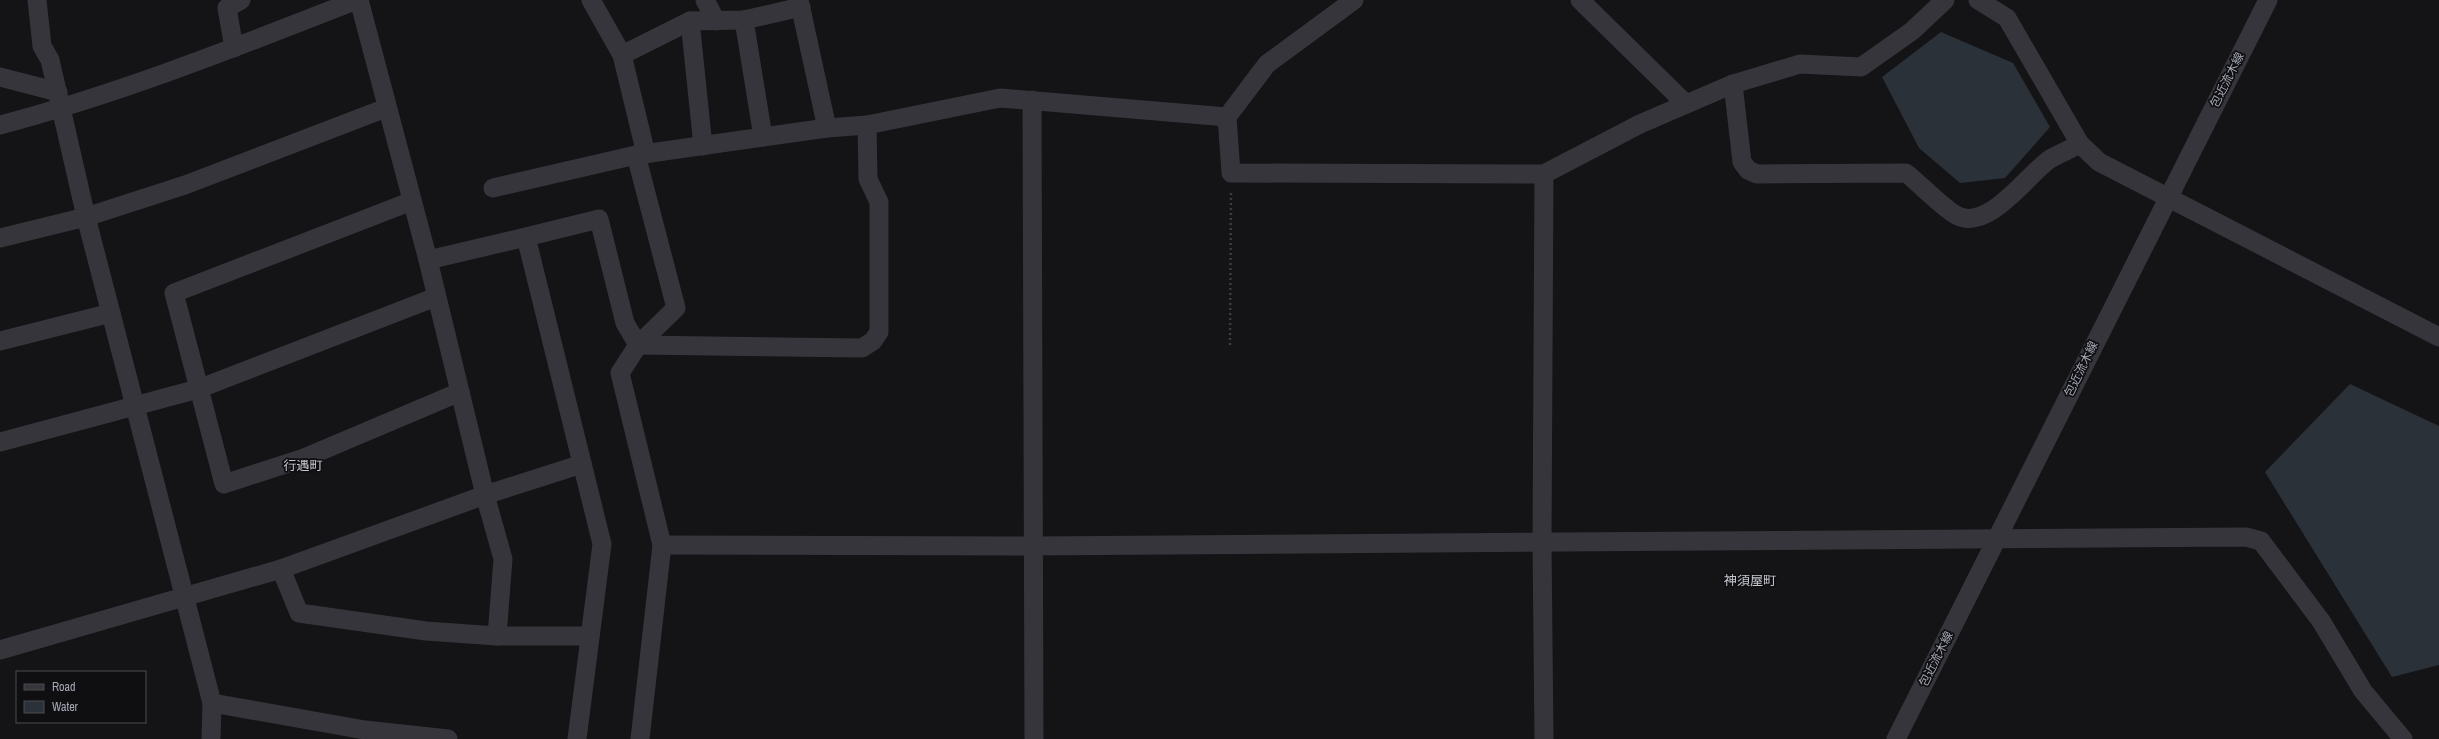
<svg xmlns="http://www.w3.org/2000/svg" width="2439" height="739" font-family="'Archivo Narrow','Noto Sans JP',sans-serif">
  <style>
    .water { fill: #2b3139 }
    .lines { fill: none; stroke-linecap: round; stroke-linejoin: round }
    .path { stroke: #3b3c42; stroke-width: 2.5; stroke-dasharray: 2 3; stroke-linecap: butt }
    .minor { stroke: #35353b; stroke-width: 19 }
    .labels { text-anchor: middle; stroke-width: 3.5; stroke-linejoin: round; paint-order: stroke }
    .street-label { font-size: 12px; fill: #a6a9b6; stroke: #0f0f11 }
    .neighbourhood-label { font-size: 13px; fill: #c7c8d2; stroke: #0f0f11 }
  </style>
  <rect width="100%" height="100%" fill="#141416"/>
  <g class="water">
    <polygon points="1941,32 2013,63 2050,127 2005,178 1960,183 1919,148 1882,77"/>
    <polygon points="2350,384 2439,426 2439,665 2392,677 2265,472"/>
  </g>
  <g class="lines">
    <polyline class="path" points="1230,345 1231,192"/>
    <g class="minor">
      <polyline points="37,0 42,46 50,60 86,217 212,703 211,739"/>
      <polyline points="359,0 428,260 485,495 503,559 497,636"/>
      <polyline points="591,0 622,55 646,154"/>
      <polyline points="705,0 716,21"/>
      <polyline points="799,0 827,128"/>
      <polyline points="1580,0 1686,104"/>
      <polyline points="1978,0 2007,18 2080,144 2099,162 2439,337"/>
      <polyline points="744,20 763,137"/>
      <polyline points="690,21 703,146"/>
      <polyline points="234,48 227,8 241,0"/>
      <polyline points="622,55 690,21 744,20 801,7"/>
      <polyline points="0,77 58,92"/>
      <path d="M1733,84L1742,162L1748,170L1757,174L1906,173C1918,182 1946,211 1958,216C1989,231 2028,174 2050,159C2060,153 2071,149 2080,144"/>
      <polyline points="1032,100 1034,739"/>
      <polyline points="1227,117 1267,64 1354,0"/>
      <path d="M0,125C122,93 239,46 357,0"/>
      <polyline points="636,155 676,308 638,345 620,373 662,545 640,739"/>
      <polyline points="1544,174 1542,542 1544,739"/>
      <polyline points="493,188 636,155 827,128 867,125 1000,98 1227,117 1231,173 1544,174 1640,124 1733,84 1800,64 1861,67 1912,31 1945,0"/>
      <polyline points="412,201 174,293 224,484 304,458 460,392"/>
      <polyline points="526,237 599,219 625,323 638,345 862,348 873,341 879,332 879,202 868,179 867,125"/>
      <polyline points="0,238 86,217 185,185 386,108"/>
      <polyline points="428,260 526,237 602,544 577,739"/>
      <polyline points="0,341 111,313"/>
      <polyline points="0,442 198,389 436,297"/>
      <polyline points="662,545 1033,546 2246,537 2261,541 2321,621 2363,691 2403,739"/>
      <polyline points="281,569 299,613 426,631 497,636 590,636"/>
      <polyline points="0,650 281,569 485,495 582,464"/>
      <polyline points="212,703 365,730 448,739"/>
      <polyline points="1896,739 2268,0"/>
    </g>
  </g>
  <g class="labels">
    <g class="street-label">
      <text transform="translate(2227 80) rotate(-63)" y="4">包近流木線</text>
      <text transform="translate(2081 369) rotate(-64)" y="4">包近流木線</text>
      <text transform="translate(1936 659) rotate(-63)" y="4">包近流木線</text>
    </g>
    <g class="neighbourhood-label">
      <text x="303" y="470">行遇町</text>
      <text x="1750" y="585">神須屋町</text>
    </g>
  </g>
  <rect x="16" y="671" width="130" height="52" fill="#0f0f11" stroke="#4b4d53"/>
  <rect x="24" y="684" width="20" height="6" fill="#35353b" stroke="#4b4d53"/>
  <text x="52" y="691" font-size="12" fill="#a6a9b6">Road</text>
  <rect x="24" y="701" width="20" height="12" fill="#2b3139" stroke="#4b4d53"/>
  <text x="52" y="711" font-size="12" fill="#a6a9b6">Water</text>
</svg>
